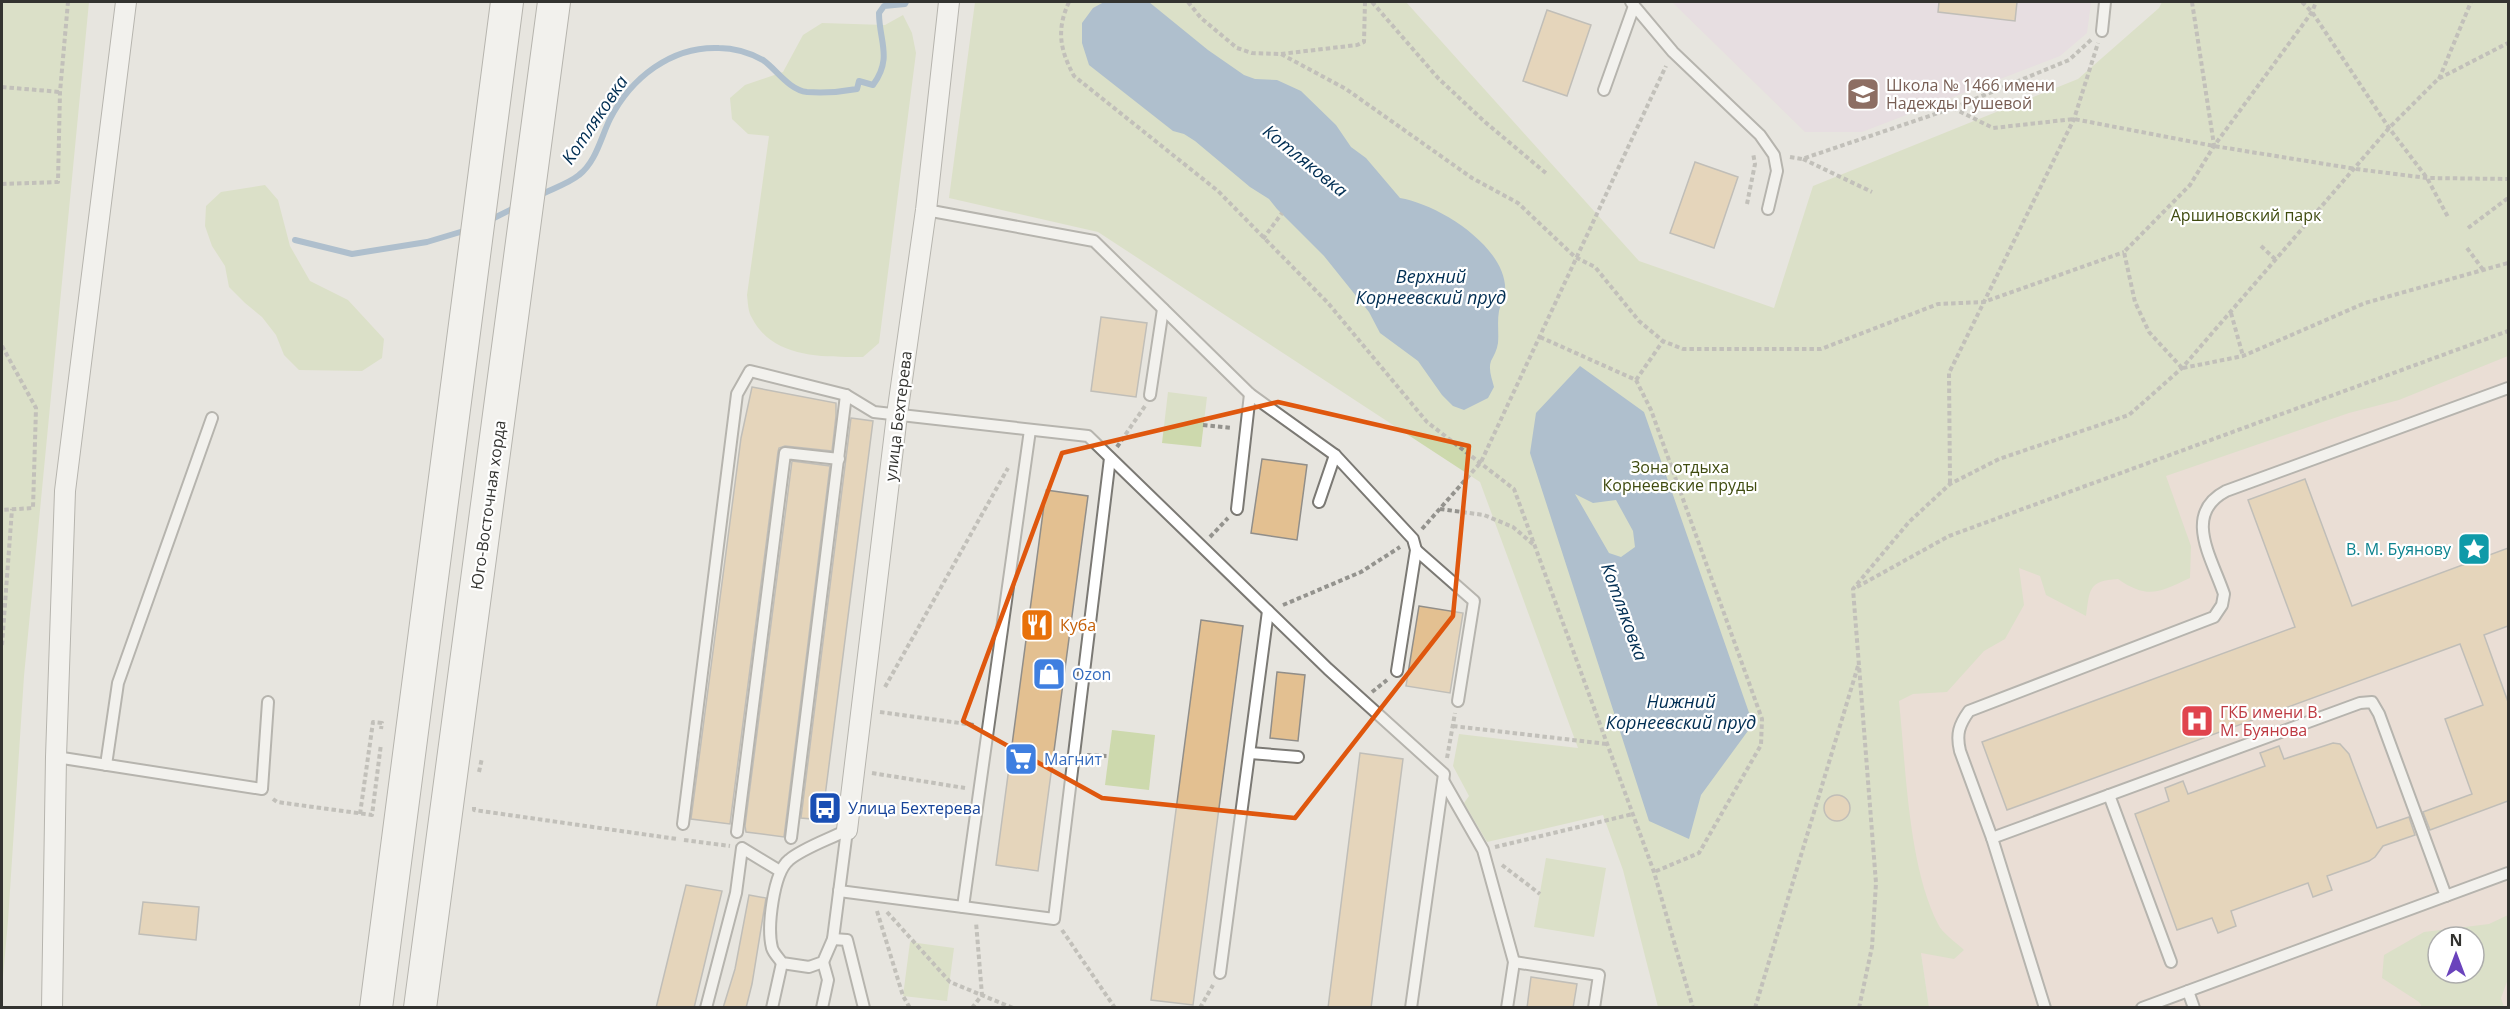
<svg xmlns="http://www.w3.org/2000/svg" width="2510" height="1009" font-family="'Open Sans',sans-serif">
  <style>
    .education { fill: #e7d4e4 }
    .medical { fill: #edd5cb; fill-rule: evenodd }
    .green { fill: #cdd9ad; fill-rule: evenodd }
    .water { fill: #6a91b8; fill-rule: evenodd }
    .lines { fill: none; stroke-linecap: round; stroke-linejoin: round }
    .stream { stroke: #6a91b8; stroke-width: 6 }
    .building { fill: #e3c091; stroke: #918e89; stroke-width: 1.5 }
    .lane-casing { stroke: #7b7974; stroke-width: 14 }
    .street-casing { stroke: #7b7974; stroke-width: 22 }
    .primary-casing { stroke: #7b7974; stroke-width: 34 }
    .path { stroke: #94938e; stroke-width: 4; stroke-dasharray: 4.5 3; stroke-linecap: butt }
    .lane { stroke: #fff; stroke-width: 10 }
    .street { stroke: #fff; stroke-width: 20 }
    .primary { stroke: #fff; stroke-width: 32 }
    .marked { fill: none; stroke: #df570e; stroke-width: 4.5; stroke-linejoin: round }
    .labels { text-anchor: middle; stroke-width: 4.5; stroke-linejoin: round; paint-order: stroke }
    .education-label { font-size: 16px; fill: #785e54; stroke: #fff; text-anchor: start }
    .park-label { font-size: 16px; fill: #3f4b0f; stroke: #fff }
    .street-label { font-size: 16px; fill: #333330; stroke: #fff }
    .culture-label { font-size: 16px; fill: #0d838f; stroke: #fff; text-anchor: end }
    .food-label { font-size: 16px; fill: #c56008; stroke: #fff; text-anchor: start }
    .shop-label { font-size: 16px; fill: #366cbe; stroke: #fff; text-anchor: start }
    .health-label { font-size: 16px; fill: #be3a42; stroke: #fff; text-anchor: start }
    .transit-label { font-size: 16px; fill: #164399; stroke: #fff; text-anchor: start }
    .water-label { font-size: 18px; font-style: italic; fill: #002e53; stroke: #fff }
  </style>
  <rect width="100%" height="100%" fill="#e7e5df"/>
  <polygon class="education" points="1672,2 2091,2 2087,33 2060,56 1862,132 1805,132"/>
  <path class="medical" d="M2508,345V1007H1929L1870,613L2080,501ZM2438,937H2474V973H2438Z"/>
  <g class="green">
    <polygon points="2,2 89,2 24,676 8,921 2,988"/>
    <path d="M975,2H1406L1639,261L1774,308L1813,186L2078,79L2159,8L2162,2H2508V356L2399,400L2349,413L2166,476L2191,546L2190,578C2160,592 2148,600 2118,579C2088,581 2090,589 2086,616L2046,595L2040,576L2019,568L2024,605L2005,639L1984,651L1947,692L1913,694L1899,701C1906,768 1908,865 1938,924C1943,934 1956,942 1964,950L1954,959L1921,953L1929,1007H1658L1623,870L1603,815L1487,842L1464,803L1469,796L1453,766L1459,734L1578,748L1480,482L1098,232L949,198Z"/>
    <path d="M903,15L912,33L916,53L879,343L863,357C823,357 773,359 752,318C748,312 748,303 747,295L769,136L748,134L732,119L730,98L745,85L783,72L803,35L822,23L885,25Z"/>
    <polygon points="265,185 278,200 290,246 310,281 348,300 384,339 382,358 362,371 299,370 284,355 276,335 262,317 245,303 229,287 225,266 212,246 205,226 206,206 221,192"/>
    <polygon points="1168,392 1207,397 1201,447 1162,443"/>
    <polygon points="1112,730 1155,735 1149,790 1105,785"/>
    <polygon points="1546,858 1606,868 1594,937 1534,927"/>
    <path d="M2508,915V979L2501,998L2504,1007H2422L2419,1002L2382,978L2384,955L2424,932L2489,924ZM2438,937H2474V973H2438Z"/>
    <polygon points="910,942 954,948 947,1001 903,996"/>
  </g>
  <g class="water">
    <path d="M1104,2H1149L1208,50L1244,75L1255,79L1277,80L1301,91L1336,125L1351,147L1366,158L1400,198C1438,204 1510,248 1505,294C1504,300 1500,305 1499,311C1497,322 1499,333 1498,343C1497,350 1494,355 1491,361C1488,369 1492,379 1494,387L1488,398L1464,410L1453,406L1442,395L1418,361L1380,333L1369,312L1324,256L1277,209L1269,199L1250,187L1195,141L1184,134L1173,131L1089,65L1082,43V23L1093,8Z"/>
    <path d="M1580,366L1644,412L1753,724L1701,795L1689,839L1649,821L1530,453L1536,413ZM1575,494L1593,503L1616,500L1633,531L1635,547L1621,557L1609,553Z"/>
  </g>
  <g class="lines">
    <g class="stream">
      <path d="M538,196C551,189 568,184 579,175C596,162 601,137 610,119C631,78 671,46 719,48C733,48 750,53 763,60C776,69 789,90 807,92C823,93 841,92 857,89L859,81L873,85C893,58 879,41 879,13L884,6L905,4L906,2"/>
      <polyline points="490,220 516,207"/>
      <polyline points="295,240 352,254 427,242 467,230"/>
    </g>
  </g>
  <g class="building">
    <polygon points="1939,2 2017,2 2015,21 1938,12"/>
    <polygon points="1547,10 1591,25 1567,96 1523,81"/>
    <polygon points="1695,162 1738,177 1714,248 1670,233"/>
    <polygon points="1101,317 1147,323 1136,397 1091,391"/>
    <polygon points="752,387 836,403 836,416 832,451 785,446 779,448 778,452 730,824 691,819 741,438"/>
    <polygon points="851,418 873,421 822,820 801,818"/>
    <polygon points="1262,459 1307,465 1297,540 1251,533"/>
    <polygon points="792,461 830,466 784,837 746,832 745,826"/>
    <polygon points="2305,479 2352,606 2508,548 2508,626 2484,635 2508,702 2508,801 2430,830 2423,812 2472,794 2445,719 2483,705 2460,644 2007,810 1982,742 2295,627 2248,500"/>
    <polygon points="1046,490 1088,496 1038,871 996,865"/>
    <polygon points="1419,606 1463,613 1450,693 1406,686"/>
    <polygon points="1201,620 1243,626 1193,1005 1151,1000"/>
    <polygon points="1277,672 1305,675 1298,741 1270,738"/>
    <polygon points="2333,743 2340,744 2349,754 2377,828 2409,817 2415,835 2383,846 2375,857 2369,861 2327,876 2332,890 2313,897 2308,883 2231,911 2236,926 2218,933 2212,918 2177,930 2135,814 2169,801 2165,788 2183,781 2188,794 2265,766 2260,753 2279,746 2284,759"/>
    <polygon points="1360,753 1403,759 1371,1008 1328,1008"/>
    <circle cx="1837" cy="808" r="13"/>
    <polygon points="686,885 722,891 694,1008 656,1008"/>
    <polygon points="749,895 766,898 752,984 746,1008 723,1008 735,969"/>
    <polygon points="143,902 199,907 196,940 139,934"/>
    <polygon points="1531,977 1577,984 1573,1008 1527,1008"/>
  </g>
  <g class="lines">
    <g class="lane-casing">
      <g id="lane">
        <polyline points="1631,2 1673,52 1760,135 1774,155 1777,171 1768,209"/>
        <polyline points="2102,31 2105,2"/>
        <polyline points="1604,90 1634,6"/>
        <polyline points="926,210 1094,241 1250,394 1335,455 1413,539 1416,550 1397,671"/>
        <polyline points="1150,395 1163,309"/>
        <polyline points="1030,430 963,907 1054,919 1110,458"/>
        <polyline points="1319,502 1335,455"/>
        <polyline points="1237,509 1250,394"/>
        <polyline points="1416,550 1474,601 1458,701"/>
        <polyline points="1250,753 1298,757"/>
        <polyline points="56,757 262,789 268,702"/>
        <polyline points="106,765 118,683 212,418"/>
        <polyline points="1444,782 1483,850 1514,962 1507,1008"/>
        <polyline points="2109,795 2171,962"/>
        <polyline points="683,824 737,394 750,371 846,395 874,412 1088,436 1328,669 1444,774 1411,1008"/>
        <path d="M847,830L833,939L823,962L809,967L782,963C779,958 774,954 772,948C767,928 773,873 789,860C803,848 830,839 847,830Z"/>
        <polyline points="737,832 785,453 839,459"/>
        <polyline points="791,838 846,395"/>
        <polyline points="1992,838 2360,703 2372,702 2379,714 2446,896"/>
        <polyline points="839,891 963,907"/>
        <polyline points="833,939 847,940 864,1008"/>
        <polyline points="1514,962 1599,975 1594,1008"/>
        <polyline points="1220,973 1268,611"/>
        <polyline points="2188,991 2194,1008"/>
        <polyline points="706,1008 736,893 742,848 780,871"/>
        <polyline points="772,1008 782,963"/>
        <polyline points="822,1008 828,980 823,962"/>
        <path d="M2045,1008L1992,838L1960,751C1956,734 1959,725 1969,711L2214,617L2222,605L2224,594C2212,558 2182,514 2226,491L2508,388"/>
        <polyline points="2142,1008 2508,873"/>
      </g>
    </g>
    <g class="street-casing">
      <g id="street">
        <polyline points="847,830 897,415 926,210 949,2"/>
        <polyline points="52,1008 56,757 65,491 126,2"/>
      </g>
    </g>
    <g class="primary-casing">
      <g id="primary">
        <polyline points="376,1008 507,2"/>
        <polyline points="420,1008 554,2"/>
      </g>
    </g>
    <g class="path">
      <path d="M1069,2C1056,30 1060,50 1074,76L1218,191L1328,303L1427,422L1514,489L1654,872L1693,1008"/>
      <polyline points="1188,2 1201,18 1237,48 1252,53 1281,54 1346,89 1472,178 1518,203 1575,257 1595,267 1639,321 1663,341 1683,349 1821,349 1938,304 1984,302 2124,252"/>
      <polyline points="1372,2 1438,78 1485,122 1547,174"/>
      <polyline points="2192,2 2214,145"/>
      <polyline points="2302,2 2312,12 2389,128 2427,178 2448,217"/>
      <polyline points="1281,54 1357,45 1364,42 1365,2"/>
      <polyline points="2439,79 2471,2"/>
      <polyline points="2,87 60,92"/>
      <polyline points="1953,108 1993,128 2074,119 2214,146 2356,169 2427,178 2508,179"/>
      <polyline points="1790,157 1802,159 1953,108 2069,60 2092,39"/>
      <polyline points="1803,159 1872,192"/>
      <polyline points="2,184 58,182 60,92 68,2"/>
      <polyline points="1747,204 1755,164 1753,153"/>
      <polyline points="2468,228 2508,198"/>
      <polyline points="1263,239 1282,213"/>
      <polyline points="2261,246 2276,260"/>
      <polyline points="2467,248 2484,271"/>
      <polyline points="2231,313 2243,356"/>
      <polyline points="1540,337 1636,380 1651,410 1762,719 1761,745 1699,853 1654,872"/>
      <polyline points="2,346 36,408 33,508 2,510"/>
      <polyline points="2182,368 2149,332 2135,302 2124,252 2190,185 2214,146 2312,12 2316,2"/>
      <polyline points="2183,368 2243,356 2365,303 2508,263"/>
      <polyline points="1636,380 1663,341"/>
      <polyline points="1203,425 1232,428"/>
      <polyline points="1117,447 1145,406"/>
      <polyline points="1950,483 1949,373 2074,119 2098,43"/>
      <polyline points="1440,509 1484,515 1513,527 1534,545"/>
      <polyline points="1422,529 1481,462 1666,66"/>
      <polyline points="1210,537 1228,518"/>
      <polyline points="1857,587 1949,536 2508,331"/>
      <polyline points="1283,605 1361,572 1400,547"/>
      <polyline points="2,645 12,509"/>
      <polyline points="885,687 1008,468"/>
      <polyline points="1372,692 1387,680"/>
      <polyline points="880,712 974,725"/>
      <polyline points="1453,726 1607,744"/>
      <polyline points="1087,755 1109,756"/>
      <polyline points="1447,758 1455,713"/>
      <polyline points="479,772 482,758"/>
      <polyline points="872,773 965,788"/>
      <polyline points="273,799 277,802 372,815 381,744"/>
      <polyline points="474,807 474,810 677,839"/>
      <polyline points="360,814 373,722 382,723 381,729"/>
      <polyline points="684,840 730,846"/>
      <polyline points="1495,847 1633,814"/>
      <polyline points="1502,865 1540,894"/>
      <polyline points="877,911 903,996 910,1008"/>
      <polyline points="887,912 950,982 1013,1008"/>
      <polyline points="1062,930 1115,1008"/>
      <polyline points="972,1008 982,995 976,922"/>
      <polyline points="1200,1008 1213,985"/>
      <polyline points="1755,1008 1858,666"/>
      <polyline points="1859,1008 1872,947 1876,883 1853,589 1909,522 1950,484 1999,459 2129,415 2182,368 2389,128 2438,79 2508,43"/>
    </g>
    <use href="#lane" class="lane"/>
    <use href="#street" class="street"/>
    <use href="#primary" class="primary"/>
  </g>
  <path d="M0 0H2510V1009H0ZM1278,402L1469,446L1453,616L1295,818L1102,798L963,721L1062,453Z" fill="#e7e5df" fill-opacity=".55" fill-rule="evenodd"/>
  <path class="marked" d="M1278,402L1469,446L1453,616L1295,818L1102,798L963,721L1062,453Z"/>
  <defs>
    <g id="school-square" transform="scale(1.725)"><rect x="-9" y="-9" width="18" height="18" rx="4" fill="#8d6e63" stroke="#fff"/><path d="M0-5L7-2L0 1L-7-2ZM-4 1L0 2.5L4 1V4Q0 6-4 4Z" fill="#fff"/></g>
    <g id="sight-square" transform="scale(1.725)"><rect x="-9" y="-9" width="18" height="18" rx="4" fill="#0f9aa8" stroke="#fff"/><path d="M0-6L1.8-2.2L6-1.7L2.9 1.2L3.7 5.4L0 3.3L-3.7 5.4L-2.9 1.2L-6-1.7L-1.8-2.2Z" fill="#fff"/></g>
    <g id="restaurant-square" transform="scale(1.725)"><rect x="-9" y="-9" width="18" height="18" rx="4" fill="#e8710a" stroke="#fff"/><path d="M-5-6h1v4h1v-4h1v4h1v-4h1v5L-1.5 .5V6h-2V.5L-5-1ZM5-6V6H3V1.5H1.5Q1.5-4 5-6Z" fill="#fff"/></g>
    <g id="shop-square" transform="scale(1.725)"><rect x="-9" y="-9" width="18" height="18" rx="4" fill="#3f7fe0" stroke="#fff"/><path d="M-5-2.5h2.3a2.7 3.5 0 0 1 5.4 0H5L5.5 6h-11ZM-1.5-2.5h3a1.5 2.3 0 0 0-3 0Z" fill="#fff"/></g>
    <g id="hospital-square" transform="scale(1.725)"><rect x="-9" y="-9" width="18" height="18" rx="4" fill="#e0444e" stroke="#fff"/><path d="M-5-5h3v3.5h4V-5h3V5h-3V1.5h-4V5h-3Z" fill="#fff"/></g>
    <g id="supermarket-square" transform="scale(1.725)"><rect x="-9" y="-9" width="18" height="18" rx="4" fill="#3f7fe0" stroke="#fff"/><path d="M-6-5.5h2.5l.6 2H6L4.5 2H-2.5L-4.4-4H-6ZM-1.5 3.2a1.3 1.3 0 1 0 .1 0ZM3 3.2a1.3 1.3 0 1 0 .1 0Z" fill="#fff"/></g>
    <g id="bus-square" transform="scale(1.725)"><rect x="-9" y="-9" width="18" height="18" rx="4" fill="#1a4fb4" stroke="#fff"/><path d="M-5-6H5V4H4V6H2V4H-2V6H-4V4H-5ZM-3.5-4V0h7V-4ZM-3.5 1.2v1.5H-2V1.2ZM2 1.2v1.5H3.5V1.2Z" fill="#fff"/></g>
  </defs>
  <g fill-rule="evenodd">
    <use href="#school-square" x="1863" y="94"/>
    <use href="#sight-square" x="2474" y="549"/>
    <use href="#restaurant-square" x="1037" y="625"/>
    <use href="#shop-square" x="1049" y="674"/>
    <use href="#hospital-square" x="2197" y="721"/>
    <use href="#supermarket-square" x="1021" y="759"/>
    <use href="#bus-square" x="825" y="808"/>
  </g>
  <g class="labels">
    <g class="education-label">
      <text x="1886" y="91">Школа № 1466 имени<tspan x="1886" dy="18">Надежды Рушевой</tspan></text>
    </g>
    <g class="park-label">
      <text x="2246" y="221">Аршиновский парк</text>
      <text x="1680" y="473">Зона отдыха<tspan x="1680" dy="18">Корнеевские пруды</tspan></text>
    </g>
    <g class="street-label">
      <text transform="translate(898 416) rotate(-83)" y="6">улица Бехтерева</text>
      <text transform="translate(488 505) rotate(-82)" y="6">Юго-Восточная хорда</text>
    </g>
    <g class="culture-label">
      <text x="2451" y="555">В. М. Буянову</text>
    </g>
    <g class="food-label">
      <text x="1060" y="631">Куба</text>
    </g>
    <g class="shop-label">
      <text x="1072" y="680">Ozon</text>
      <text x="1044" y="765">Магнит</text>
    </g>
    <g class="health-label">
      <text x="2220" y="718">ГКБ имени В.<tspan x="2220" dy="18">М. Буянова</tspan></text>
    </g>
    <g class="transit-label">
      <text x="848" y="814">Улица Бехтерева</text>
    </g>
    <g class="water-label">
      <text transform="translate(595 120) rotate(-56)" y="6">Котляковка</text>
      <text transform="translate(1305 161) rotate(39)" y="6">Котляковка</text>
      <text x="1431" y="283">Верхний<tspan x="1431" dy="21">Корнеевский пруд</tspan></text>
      <text transform="translate(1624 612) rotate(70)" y="6">Котляковка</text>
      <text x="1681" y="708">Нижний<tspan x="1681" dy="21">Корнеевский пруд</tspan></text>
    </g>
  </g>
  <rect width="2510" height="1009" fill="none" stroke="#333330" stroke-width="6"/>
  <g transform="translate(2456 955)"><circle r="28" fill="#ffffff" stroke="#adadac" stroke-width="1.5"/>
  <path d="M0-4.5L10 22L0 15L-10 22Z" fill="#6a43bc"/>
  <text y="-9" font-size="16" font-weight="bold" text-anchor="middle" fill="#333330">N</text>
  </g>
</svg>
